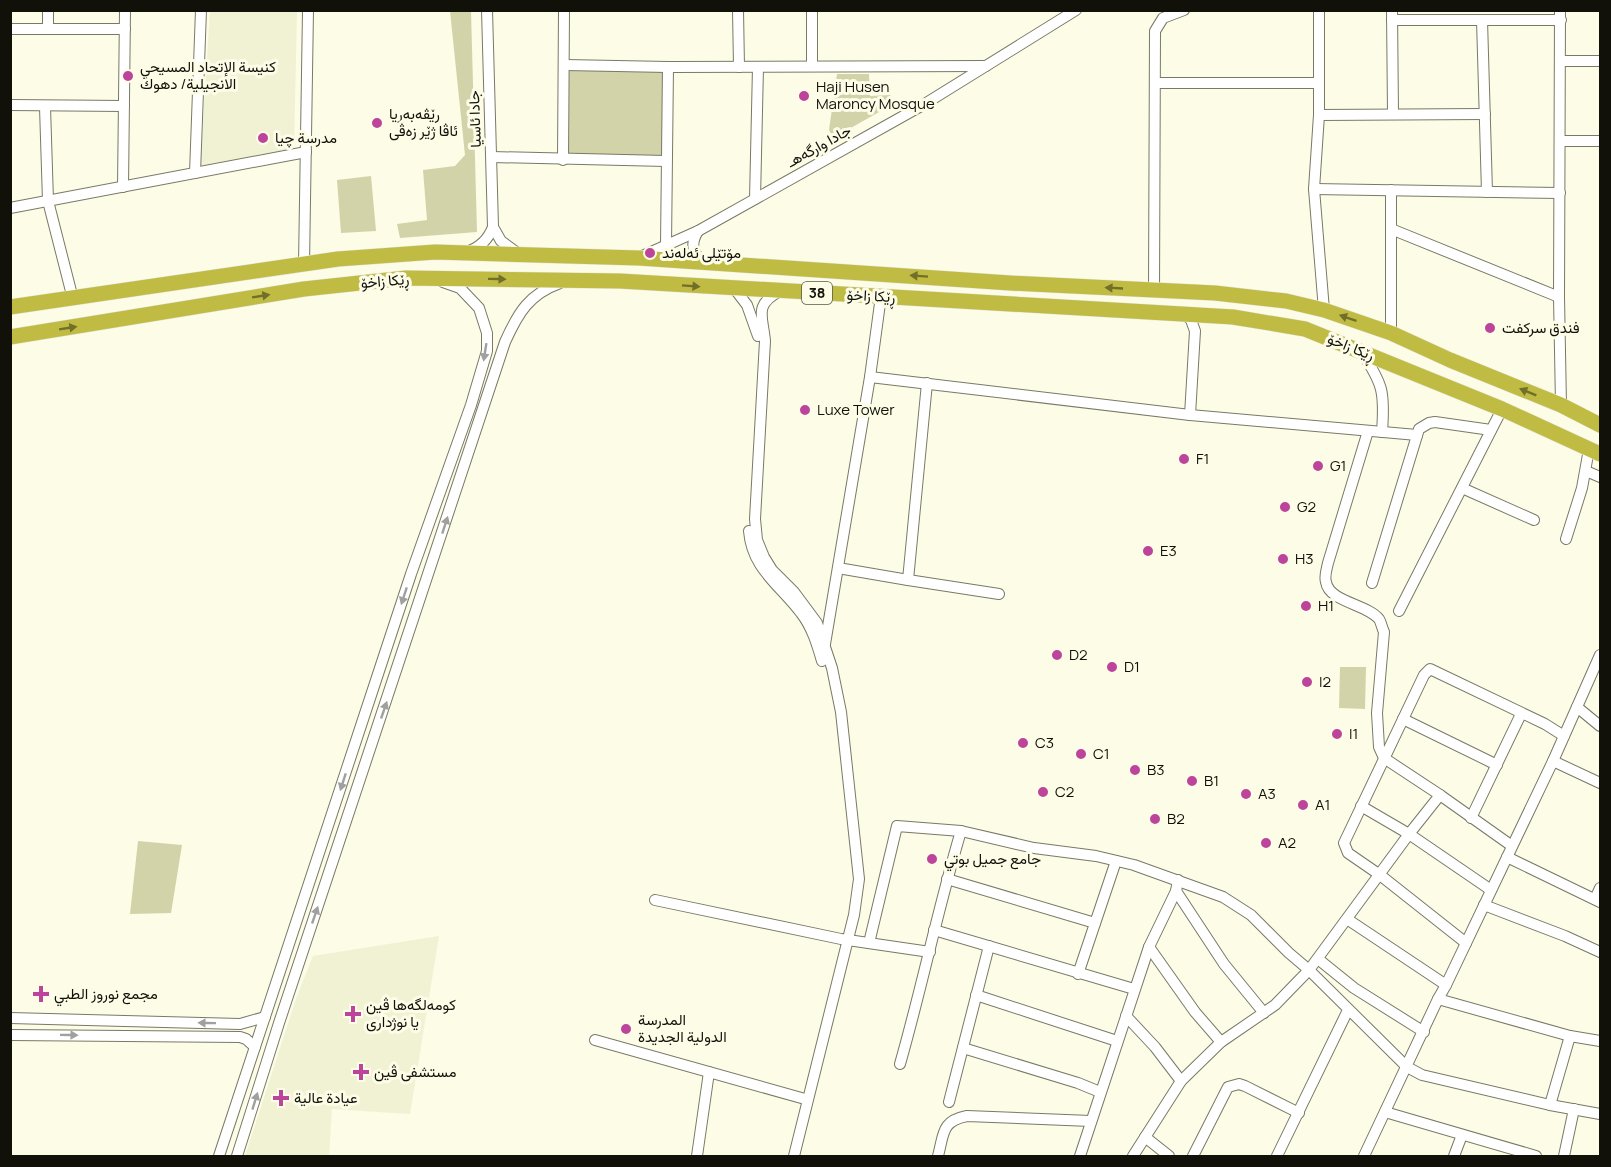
<svg xmlns="http://www.w3.org/2000/svg" width="1611" height="1167" font-family="Manrope,Vazirmatn,sans-serif">
  <style>
    .built { fill: #f1f1d4 }
    .green { fill: #d3d3a9 }
    .lines { fill: none; stroke-linecap: round; stroke-linejoin: round }
    .minor-casing { stroke: #797967; stroke-width: 12 }
    .highway-casing { stroke: #e7e7e6; stroke-width: 16 }
    .minor { stroke: #fff; stroke-width: 10 }
    .highway { stroke: #c0bc43; stroke-width: 15 }
    .oneway { fill: #716f29 }
    .oneway2 { fill: #a0a09d }
    .poi-dot { fill: #bc459b; stroke: #fcfce7; stroke-width: 2 }
    .labels { text-anchor: middle; stroke-width: 6; stroke-linejoin: round; paint-order: stroke }
    .shield { fill: #fcfce7; stroke: #58584c; stroke-width: 1.5 }
    .shield-label { font-size: 14px; font-weight: bold; fill: #11110a }
    .poi-label { font-size: 15px; fill: #11110a; stroke: #fcfce7; text-anchor: start }
    .street-label { font-size: 15px; fill: #11110a; stroke: #fcfce7 }
  </style>
  <rect width="100%" height="100%" fill="#fcfce7"/>
  <g class="built">
    <polygon points="210,11 297,11 294,148 200,168"/>
    <polygon points="439,936 410,1114 332,1109 329,1156 245,1156 296,999 313,956"/>
  </g>
  <g class="green">
    <polygon points="450,11 471,11 477,232 400,238 397,224 427,220 423,170 455,166 465,155"/>
    <polygon points="565,65 668,67 666,161 563,160"/>
    <polygon points="837,74 869,74 870,96 890,95 895,103 833,138 829,130"/>
    <polygon points="371,176 376,231 341,233 337,180"/>
    <polygon points="1340,667 1366,667 1365,709 1339,708"/>
    <polygon points="138,841 182,845 171,913 130,914"/>
  </g>
  <g class="lines">
    <g class="minor-casing">
      <g id="minor">
        <polyline points="738,10 739,67"/>
        <polyline points="812,10 812,66"/>
        <polyline points="1319,10 1319,115 1314,189 1324,310"/>
        <polyline points="1392,10 1393,114"/>
        <polyline points="1560,10 1559,297 1561,405"/>
        <polyline points="1392,20 1561,20"/>
        <polyline points="1482,20 1487,192"/>
        <polyline points="10,29 125,29"/>
        <polyline points="48,29 48,10"/>
        <polyline points="1560,61 1600,61"/>
        <polyline points="565,65 668,67 986,66"/>
        <polyline points="1155,83 1318,83"/>
        <polyline points="10,105 124,106"/>
        <polyline points="45,107 48,201 73,299"/>
        <polyline points="1319,115 1485,114"/>
        <polyline points="1560,141 1600,141"/>
        <polyline points="492,157 666,161"/>
        <polyline points="563,160 564,10"/>
        <polyline points="195,173 201,10"/>
        <polyline points="123,187 125,10"/>
        <polyline points="1314,189 1560,193"/>
        <polyline points="1391,190 1391,333"/>
        <polyline points="755,199 758,67"/>
        <polyline points="10,208 306,152"/>
        <polyline points="493,227 501,241 519,254"/>
        <polyline points="1391,229 1559,297"/>
        <path d="M698,231C690,244 692,254 705,263"/>
        <polyline points="666,245 668,67"/>
        <path d="M466,252C480,248 488,240 493,227L487,10"/>
        <polyline points="640,257 698,231 923,105 1076,10"/>
        <polyline points="304,264 308,10"/>
        <polyline points="734,288 747,305 758,336"/>
        <path d="M780,291C753,305 763,317 765,341L755,519L757,540L764,557L772,570L794,592L817,623L832,668L841,712L859,879L854,915L794,1156"/>
        <polyline points="1154,291 1155,31 1163,18 1184,10"/>
        <polyline points="1185,314 1191,320 1195,331 1190,415"/>
        <path d="M1361,351C1383,384 1385,392 1382,432"/>
        <polyline points="870,377 1190,415 1417,435"/>
        <path d="M1368,431L1328,563C1327,568 1324,576 1326,582C1329,602 1367,604 1379,619C1381,622 1382,628 1384,632L1377,713L1379,747L1384,758L1440,795L1512,846"/>
        <polyline points="1586,471 1600,477"/>
        <polyline points="1462,488 1534,520"/>
        <path d="M749,531C752,569 780,585 801,613C812,627 817,644 822,661"/>
        <polyline points="1566,539 1582,488 1589,449"/>
        <polyline points="838,568 908,580 927,383"/>
        <polyline points="908,580 999,594"/>
        <polyline points="1372,583 1419,429 1429,423 1435,422 1491,430"/>
        <polyline points="1399,611 1502,409"/>
        <polyline points="825,644 870,377 881,296"/>
        <polyline points="1577,707 1600,726"/>
        <polyline points="1403,719 1497,765"/>
        <polyline points="1553,761 1600,783"/>
        <polyline points="1361,806 1409,834 1491,890"/>
        <polyline points="1471,818 1521,714"/>
        <polyline points="1507,857 1600,902"/>
        <polyline points="947,879 1095,923"/>
        <polyline points="1176,891 1224,964 1264,1013"/>
        <polyline points="1595,899 1600,888"/>
        <polyline points="655,900 841,939 930,952"/>
        <polyline points="1484,905 1565,936 1600,952"/>
        <polyline points="1347,919 1446,985"/>
        <polyline points="934,930 1134,989"/>
        <polyline points="869,943 897,826 961,831 1034,848 1096,856 1134,865 1223,897 1251,915 1289,953 1309,970 1407,1067 1422,1075 1550,1105 1600,1114"/>
        <polyline points="1466,943 1380,875 1348,853 1344,843 1424,675 1430,669 1545,724 1564,736"/>
        <polyline points="1149,947 1195,1012 1221,1042"/>
        <polyline points="1318,959 1354,988 1424,1032"/>
        <polyline points="1078,974 1116,861"/>
        <polyline points="976,995 1117,1041"/>
        <polyline points="1438,999 1570,1036 1600,1041"/>
        <polyline points="1126,1016 1155,1047 1181,1081"/>
        <polyline points="10,1018 240,1024 265,1017"/>
        <polyline points="10,1035 240,1037 246,1039 255,1047"/>
        <polyline points="595,1040 805,1099"/>
        <polyline points="963,1048 1078,1083 1100,1092"/>
        <path d="M900,1064C922,987 938,908 961,831"/>
        <polyline points="949,1102 989,946"/>
        <polyline points="1550,1105 1570,1036"/>
        <polyline points="1385,1112 1536,1156"/>
        <polyline points="1145,1137 1169,1156"/>
        <polyline points="219,1156 411,574 471,405 487,351 487,333 479,308 460,288 443,282"/>
        <path d="M237,1156L279,1023L505,342C518,313 529,294 560,283"/>
        <polyline points="697,1156 709,1072"/>
        <path d="M938,1156C944,1134 941,1121 967,1116L1091,1121"/>
        <polyline points="1080,1156 1149,947 1176,891 1178,880"/>
        <polyline points="1133,1156 1181,1081 1221,1042 1275,1005 1309,970 1409,834 1440,795"/>
        <polyline points="1193,1156 1228,1087 1239,1084 1245,1086 1299,1113"/>
        <polyline points="1277,1156 1348,1010"/>
        <polyline points="1364,1156 1438,999 1446,985 1553,761 1600,655"/>
        <polyline points="1454,1156 1462,1135"/>
        <polyline points="1564,1156 1574,1109"/>
      </g>
    </g>
    <g class="highway-casing">
      <g id="highway">
        <polyline points="10,307 338,259 435,252 639,258 1010,283 1215,293 1286,301 1324,310 1391,333 1450,360 1561,405 1600,425"/>
        <polyline points="10,337 304,289 406,278 620,281 1233,317 1305,329 1502,409 1600,454"/>
      </g>
    </g>
    <use href="#minor" class="minor"/>
    <use href="#highway" class="highway"/>
  </g>
  <defs><path id="oneway-solid" d="M-6-.8H1V-3.2L6.5 0L1 3.2V.8H-6Z" transform="scale(1.5)"/></defs>
  <g class="oneway">
    <use href="#oneway-solid" transform="translate(919 276) rotate(-176)"/>
    <use href="#oneway-solid" transform="translate(497 279) rotate(1)"/>
    <use href="#oneway-solid" transform="translate(691 286) rotate(4)"/>
    <use href="#oneway-solid" transform="translate(1114 288) rotate(-177)"/>
    <use href="#oneway-solid" transform="translate(261 296) rotate(-9)"/>
    <use href="#oneway-solid" transform="translate(1348 318) rotate(-161)"/>
    <use href="#oneway-solid" transform="translate(68 328) rotate(-9)"/>
    <use href="#oneway-solid" transform="translate(1528 392) rotate(-158)"/>
  </g>
  <g class="oneway2">
    <use href="#oneway-solid" transform="translate(485 352) rotate(99)"/>
    <use href="#oneway-solid" transform="translate(445 525) rotate(-72)"/>
    <use href="#oneway-solid" transform="translate(404 596) rotate(108)"/>
    <use href="#oneway-solid" transform="translate(384 710) rotate(-71)"/>
    <use href="#oneway-solid" transform="translate(343 782) rotate(108)"/>
    <use href="#oneway-solid" transform="translate(315 915) rotate(-71)"/>
    <use href="#oneway-solid" transform="translate(207 1023) rotate(-179)"/>
    <use href="#oneway-solid" transform="translate(69 1035) rotate(1)"/>
    <use href="#oneway-solid" transform="translate(255 1101) rotate(-73)"/>
  </g>
  <g class="poi-dot">
    <circle cx="128" cy="76" r="6"/>
    <circle cx="804" cy="96" r="6"/>
    <circle cx="377" cy="123" r="6"/>
    <circle cx="263" cy="138" r="6"/>
    <circle cx="650" cy="253" r="6"/>
    <circle cx="1490" cy="328" r="6"/>
    <circle cx="805" cy="410" r="6"/>
    <circle cx="1184" cy="459" r="6"/>
    <circle cx="1318" cy="466" r="6"/>
    <circle cx="1285" cy="507" r="6"/>
    <circle cx="1148" cy="551" r="6"/>
    <circle cx="1283" cy="559" r="6"/>
    <circle cx="1306" cy="606" r="6"/>
    <circle cx="1057" cy="655" r="6"/>
    <circle cx="1112" cy="667" r="6"/>
    <circle cx="1307" cy="682" r="6"/>
    <circle cx="1337" cy="734" r="6"/>
    <circle cx="1023" cy="743" r="6"/>
    <circle cx="1081" cy="754" r="6"/>
    <circle cx="1135" cy="770" r="6"/>
    <circle cx="1192" cy="781" r="6"/>
    <circle cx="1043" cy="792" r="6"/>
    <circle cx="1246" cy="794" r="6"/>
    <circle cx="1303" cy="805" r="6"/>
    <circle cx="1155" cy="819" r="6"/>
    <circle cx="1266" cy="843" r="6"/>
    <circle cx="932" cy="859" r="6"/>
    <path d="M38 985h6v6h6v6h-6v6h-6v-6h-6v-6h6z"/>
    <path d="M350 1005h6v6h6v6h-6v6h-6v-6h-6v-6h6z"/>
    <circle cx="626" cy="1029" r="6"/>
    <path d="M358 1063h6v6h6v6h-6v6h-6v-6h-6v-6h6z"/>
    <path d="M278 1089h6v6h6v6h-6v6h-6v-6h-6v-6h6z"/>
  </g>
  <g class="labels">
    <rect class="shield" x="802" y="282" width="30" height="22" rx="4.5"/>
    <g class="shield-label">
      <text x="817" y="298">38</text>
    </g>
    <g class="poi-label">
      <text x="140" y="72">كنيسة الإتحاد المسيحي<tspan x="140" dy="17">الانجيلية/ دهوك</tspan></text>
      <text x="816" y="92">Haji Husen<tspan x="816" dy="17">Maroncy Mosque</tspan></text>
      <text x="389" y="119">رێڤەبەریا<tspan x="389" dy="17">ئاڤا ژێر زەڤی</tspan></text>
      <text x="275" y="143">مدرسة چيا</text>
      <text x="662" y="258">مۆتێلی ئەلەند</text>
      <text x="1502" y="333">فندق سركفت</text>
      <text x="817" y="415">Luxe Tower</text>
      <text x="1196" y="464">F1</text>
      <text x="1330" y="471">G1</text>
      <text x="1297" y="512">G2</text>
      <text x="1160" y="556">E3</text>
      <text x="1295" y="564">H3</text>
      <text x="1318" y="611">H1</text>
      <text x="1069" y="660">D2</text>
      <text x="1124" y="672">D1</text>
      <text x="1319" y="687">I2</text>
      <text x="1349" y="739">I1</text>
      <text x="1035" y="748">C3</text>
      <text x="1093" y="759">C1</text>
      <text x="1147" y="775">B3</text>
      <text x="1204" y="786">B1</text>
      <text x="1055" y="797">C2</text>
      <text x="1258" y="799">A3</text>
      <text x="1315" y="810">A1</text>
      <text x="1167" y="824">B2</text>
      <text x="1278" y="848">A2</text>
      <text x="944" y="864">جامع جميل بوتي</text>
      <text x="54" y="999">مجمع نوروز الطبي</text>
      <text x="366" y="1010">کومەلگەها ڤین<tspan x="366" dy="17">یا نوژداری</tspan></text>
      <text x="638" y="1025">المدرسة<tspan x="638" dy="17">الدولية الجديدة</tspan></text>
      <text x="374" y="1077">مستشفى ڤين</text>
      <text x="294" y="1103">عيادة عالية</text>
    </g>
    <g class="street-label">
      <text transform="translate(475 119) rotate(-92)" y="5">جادا ئاسيا</text>
      <text transform="translate(819 146) rotate(-29)" y="5">جادا وارگه‌هـ</text>
      <text transform="translate(385 281) rotate(-5)" y="5">ڕێکا زاخۆ</text>
      <text transform="translate(871 296) rotate(3)" y="5">ڕێکا زاخۆ</text>
      <text transform="translate(1351 347) rotate(22)" y="5">ڕێکا زاخۆ</text>
    </g>
  </g>
  <rect width="1611" height="1167" fill="none" stroke="#11110a" stroke-width="24"/>
</svg>
